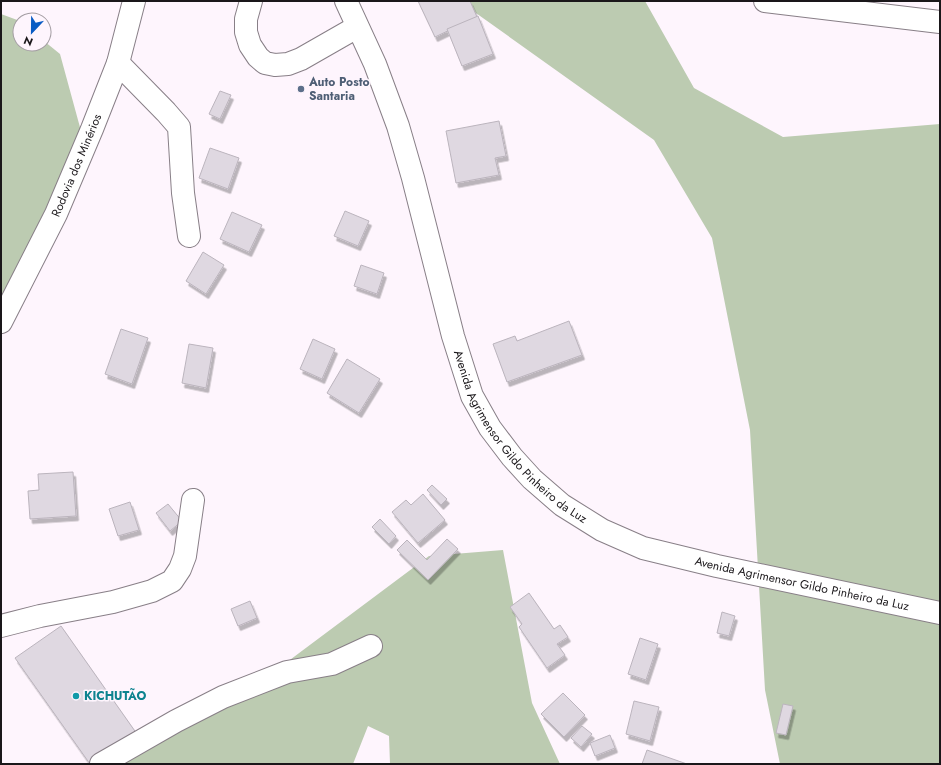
<svg xmlns="http://www.w3.org/2000/svg" width="941" height="765" font-family="Jost,sans-serif">
  <style>
    .green { fill: #bccbb1 }
    .building { fill: #dfd8e1; stroke: #bbb4bd; filter: url(#shadow) }
    .lines { fill: none; stroke-linecap: round; stroke-linejoin: round }
    .minor-casing { stroke: #887f87; stroke-width: 24 }
    .major-casing { stroke: #887f87; stroke-width: 24 }
    .minor { stroke: #fff; stroke-width: 22 }
    .major { stroke: #fff; stroke-width: 22 }
    .service-dot { fill: #5c6f8a; stroke: #fef5fd; stroke-width: 1.5 }
    .culture-dot { fill: #0f9aa8; stroke: #fef5fd; stroke-width: 1.5 }
    .labels { text-anchor: middle; stroke-width: 3; stroke-linejoin: round; paint-order: stroke }
    .service-label { font-size: 12px; font-weight: bold; fill: #4e5e75; stroke: #fef5fd; text-anchor: start }
    .street-label { font-size: 12px; fill: #1a171a; stroke: #fef5fd }
    .culture-label { font-size: 12px; font-weight: bold; fill: #0d838f; stroke: #fef5fd; text-anchor: start }
  </style>
  <defs>
    <filter id="shadow"><feDropShadow dx="2.5" dy="4.5" stdDeviation="0" flood-color="#0004"/></filter>
  </defs>
  <rect width="100%" height="100%" fill="#fef5fd"/>
  <g class="green">
    <polygon points="459,1 645,1 694,88 783,137 940,124 940,764 780,764 765,690 750,430 712,238 654,140"/>
    <polygon points="1,14 20,21 20,44 44,44 44,41 60,54 81,131 47,223 1,300"/>
    <polygon points="503,550 532,703 560,764 390,764 389,736 368,726 353,764 114,764 267,677 429,556"/>
  </g>
  <g class="building">
    <polygon points="418,1 470,1 477,17 435,37"/>
    <polygon points="478,16 493,54 462,66 447,29"/>
    <polygon points="220,91 231,95 220,119 209,114"/>
    <polygon points="499,121 506,156 495,158 499,175 456,183 446,131"/>
    <polygon points="210,148 239,158 228,189 199,178"/>
    <polygon points="345,211 369,221 358,246 334,236"/>
    <polygon points="232,212 262,225 249,252 220,239"/>
    <polygon points="203,252 224,265 206,294 186,281"/>
    <polygon points="361,265 384,273 377,294 354,286"/>
    <polygon points="569,321 582,355 507,382 493,344 515,336 517,341"/>
    <polygon points="121,329 148,338 132,384 105,374"/>
    <polygon points="313,339 335,349 322,379 300,369"/>
    <polygon points="189,344 213,348 206,388 182,383"/>
    <polygon points="347,359 380,379 359,413 327,393"/>
    <polygon points="73,472 76,516 30,519 28,491 39,490 38,474"/>
    <polygon points="432,485 447,499 441,505 427,490"/>
    <polygon points="423,494 445,520 418,543 392,512 406,500 411,505"/>
    <polygon points="130,502 139,530 118,536 109,509"/>
    <polygon points="168,504 182,521 170,531 156,513"/>
    <polygon points="380,519 396,536 389,544 372,527"/>
    <polygon points="447,539 458,549 428,580 397,550 407,540 427,560"/>
    <polygon points="529,593 554,629 560,625 568,637 557,644 565,655 547,668 519,627 522,624 510,607"/>
    <polygon points="250,601 257,618 238,626 231,609"/>
    <polygon points="722,612 735,616 729,636 717,633"/>
    <polygon points="61,626 137,734 94,764 90,764 15,658"/>
    <polygon points="640,638 658,644 646,680 628,674"/>
    <polygon points="563,693 585,715 564,737 541,714"/>
    <polygon points="634,701 659,707 650,741 626,734"/>
    <polygon points="783,704 793,706 786,735 776,733"/>
    <polygon points="582,726 592,734 581,747 571,738"/>
    <polygon points="610,735 615,748 595,756 590,743"/>
    <polygon points="647,750 687,764 642,764"/>
  </g>
  <g class="lines">
    <g class="minor-casing">
      <g id="minor">
        <polyline points="251,1 246,19 246,32 250,45 258,57 265,63 275,65 288,64 301,59 357,27"/>
        <polyline points="765,1 940,22"/>
        <polyline points="118,63 166,112 179,127 183,193 189,236"/>
        <polyline points="1,626 40,616 113,602 152,591 172,581 180,569 185,556 193,500"/>
        <polyline points="101,764 176,721 223,697 287,672 332,664 371,646"/>
      </g>
    </g>
    <g class="major-casing">
      <g id="major">
        <path id="s1" d="M346,1L375,64L398,126L413,178L453,336L472,396L490,428L512,457L532,479L562,505L602,530L643,548L717,566L940,613"/>
        <path id="s2" d="M1,322L56,214L92,129L118,63L134,1"/>
      </g>
    </g>
    <use href="#minor" class="minor"/>
    <use href="#major" class="major"/>
  </g>
  <circle class="service-dot" cx="301" cy="89" r="4"/>
  <circle class="culture-dot" cx="76" cy="696" r="4"/>
  <g class="labels">
    <g class="service-label">
      <text x="309" y="86">Auto Posto<tspan x="309" dy="14">Santaria</tspan></text>
    </g>
    <g class="street-label">
      <text dy="4" stroke="none"><textPath href="#s2" startOffset="174">Rodovia dos Minérios</textPath></text>
      <text dy="4" stroke="none"><textPath href="#s1" startOffset="477">Avenida Agrimensor Gildo Pinheiro da Luz</textPath></text>
      <text dy="4" stroke="none"><textPath href="#s1" startOffset="813">Avenida Agrimensor Gildo Pinheiro da Luz</textPath></text>
    </g>
    <g class="culture-label">
      <text x="84" y="700">KICHUTÃO</text>
    </g>
  </g>
  <rect width="941" height="765" fill="none" stroke="#1a171a" stroke-width="4"/>
  <g transform="translate(32 32) rotate(202)"><circle r="19" fill="#fef5fd" stroke="#a39ca2"/>
  <path d="M0-3L7 15L0 10L-7 15Z" fill="#085bc4"/>
  <text y="-6" font-size="11" font-weight="bold" text-anchor="middle" fill="#1a171a">N</text>
  </g>
</svg>
